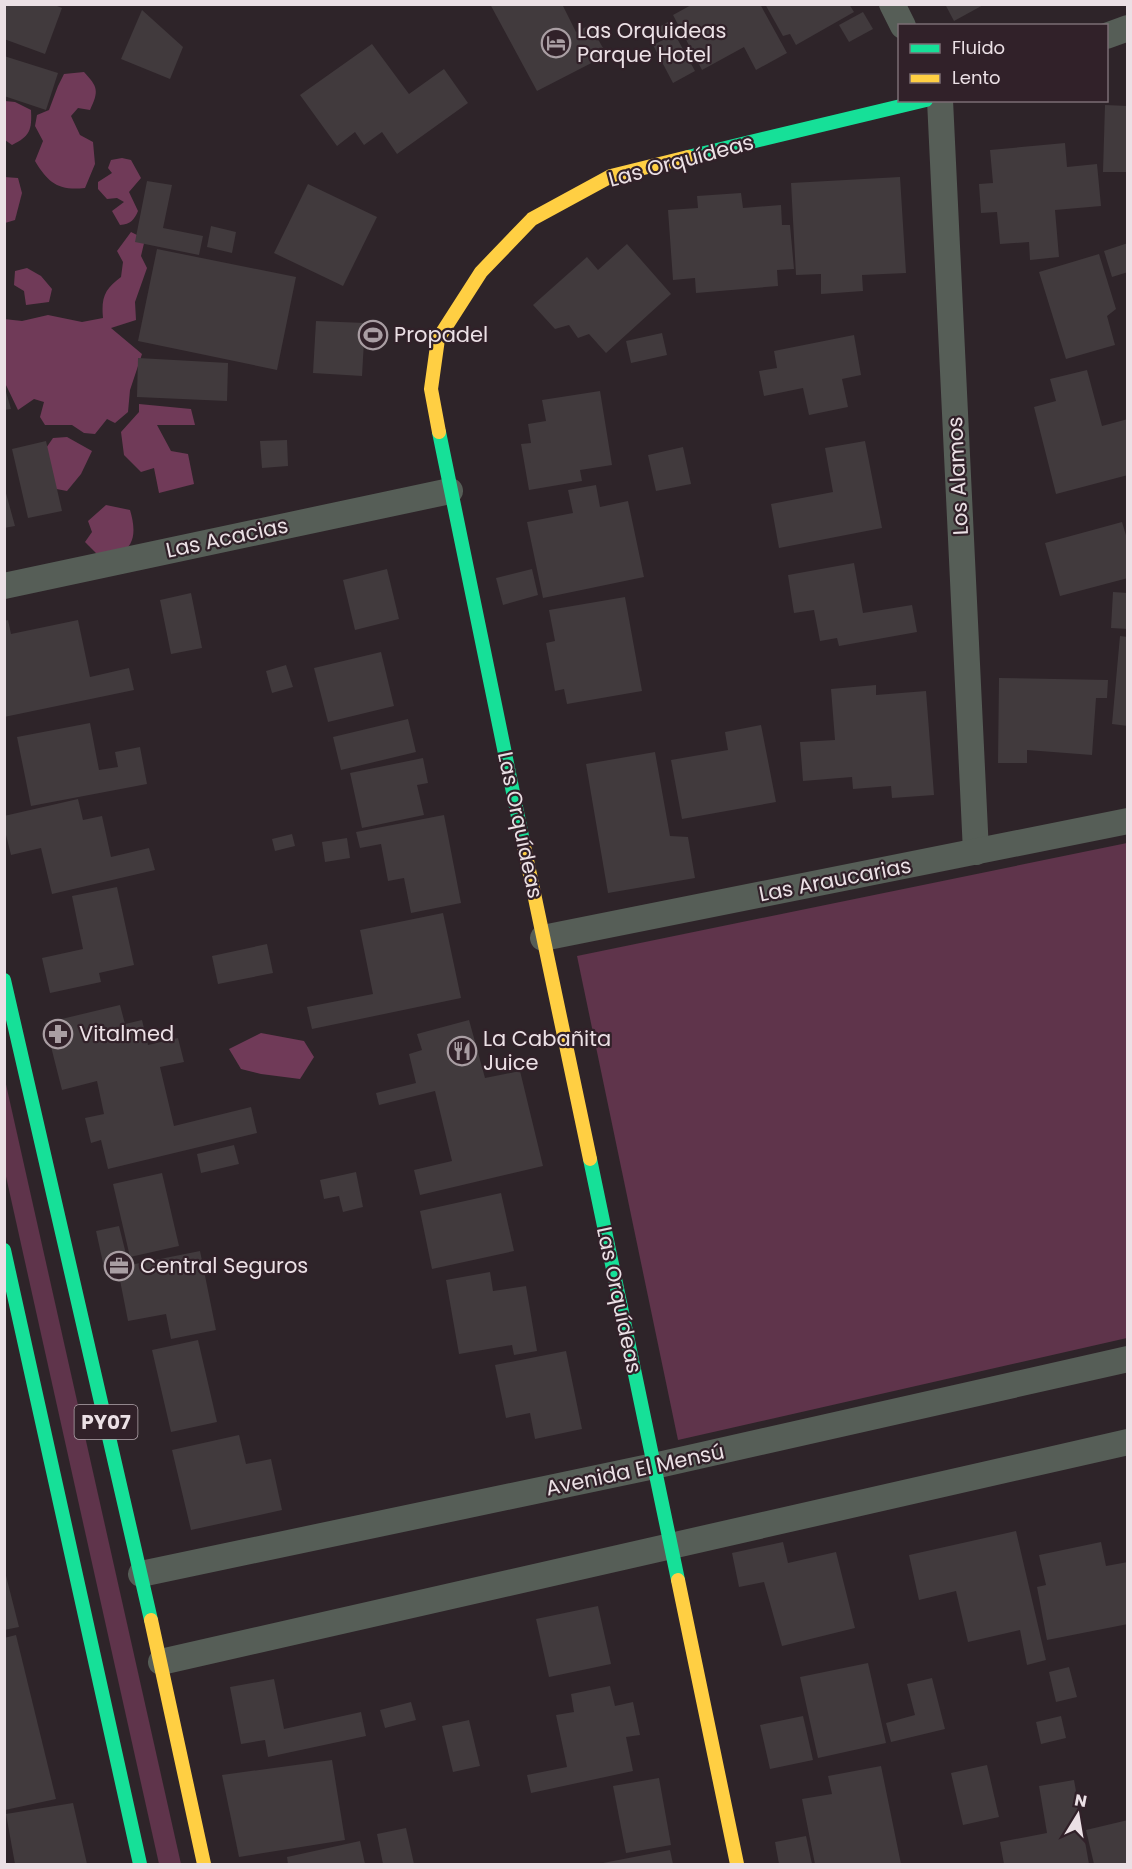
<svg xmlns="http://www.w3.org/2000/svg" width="1132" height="1869" font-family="Poppins,sans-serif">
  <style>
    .green { fill: #5f344b }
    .forest { fill: #703a58 }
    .building { fill: #413a3d }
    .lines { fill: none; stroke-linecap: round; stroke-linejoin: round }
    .street { stroke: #565e57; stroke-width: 26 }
    .fast { stroke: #16e098; stroke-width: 14 }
    .slow { stroke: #ffcf43; stroke-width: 14 }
    .labels { text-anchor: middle; stroke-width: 4.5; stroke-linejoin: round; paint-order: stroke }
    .shield { fill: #312129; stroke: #b3a7ad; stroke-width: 1.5 }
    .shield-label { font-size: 20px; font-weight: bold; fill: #ebe0e5 }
    .poi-label { font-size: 21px; fill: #ebe0e5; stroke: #312129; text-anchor: start }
    .street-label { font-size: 21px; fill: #ebe0e5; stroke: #312129 }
  </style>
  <rect width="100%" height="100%" fill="#2e2429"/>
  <g class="green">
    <polygon points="1127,843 1127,1338 678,1440 577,956"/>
    <polygon points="4,1080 5,1080 181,1864 159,1864 5,1172"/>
  </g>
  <g class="forest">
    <path d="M84,72C98,87 99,91 90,110L78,108L71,116L80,135L93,142L95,164L85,188C59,191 48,183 35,161L43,141L35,126L37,115L49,110L58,86L64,74Z"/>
    <path d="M5,101L15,102L31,110C32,130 30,136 12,145L5,140Z"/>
    <path d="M122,158L131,160L141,178L129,192L138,211C134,220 131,224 120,225L112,211L124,202L117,198L107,199L98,189V182L112,173L108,168L111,160Z"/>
    <polygon points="4,177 18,178 22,193 15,220 5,223"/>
    <path d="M131,232L145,239L141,256L147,268L135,302L136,320L111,328L142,354L130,390L128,412L115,423L107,419L95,434L84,433L72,425H45L40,417L44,402L34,399L18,410L5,383L4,319L22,321L48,315L82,322L103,318C101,297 105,289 121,277L123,262L117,251Z"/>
    <polygon points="27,268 41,276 52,289 49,302 26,305 24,291 14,285 15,271"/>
    <polygon points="139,404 191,409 195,425 157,425 171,451 188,454 194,484 159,493 154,468 141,472 124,455 121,432 139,412"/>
    <polygon points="67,437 92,451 81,474 67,491 46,487 42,454 53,438"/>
    <path d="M106,505L130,510C135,527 137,545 119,554C114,557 104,556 99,556L85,542L92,532L88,521Z"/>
    <polygon points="261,1033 304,1041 314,1057 300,1079 261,1074 241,1069 229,1049"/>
  </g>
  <g class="building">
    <polygon points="4,4 52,4 62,8 45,54 4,39"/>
    <polygon points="490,4 562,4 576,32 590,25 607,55 537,91"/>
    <polygon points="693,4 760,4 787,53 756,70 744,47 702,70 673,15"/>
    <polygon points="765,4 849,4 854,12 796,45 790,34 783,36"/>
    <polygon points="945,4 985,4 954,21"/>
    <polygon points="142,10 183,47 170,79 121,59"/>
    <polygon points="863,12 873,29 849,42 839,25"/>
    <polygon points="668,22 695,71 673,83 653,45 665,39 659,27"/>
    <polygon points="372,44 409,94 444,69 468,103 397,154 382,132 364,145 355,132 337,146 300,95"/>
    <polygon points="4,56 58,73 46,110 4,96"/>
    <polygon points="1105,105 1128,106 1128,172 1103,172"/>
    <polygon points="1065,143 1067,167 1097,164 1101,206 1055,210 1059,257 1030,260 1029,242 1000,244 997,212 981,213 979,184 993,183 990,150"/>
    <polygon points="900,177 906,273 862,275 863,291 821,294 821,274 796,275 791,183"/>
    <polygon points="147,181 172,185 163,228 203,236 199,255 135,242"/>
    <polygon points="308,184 377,217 343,286 274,253"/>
    <polygon points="741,193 743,208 781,205 782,225 790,225 794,269 777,270 778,286 696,293 695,278 673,280 668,210 698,208 697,196"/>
    <polygon points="211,226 236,232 232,253 207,247"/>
    <polygon points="1128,243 1128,272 1112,277 1104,251"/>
    <polygon points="627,244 671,294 606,353 589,334 578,338 569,325 555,329 533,305 587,257 598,270"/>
    <polygon points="157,249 296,277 277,370 138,341"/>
    <polygon points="1099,254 1116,309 1107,316 1115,345 1066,359 1039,272"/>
    <polygon points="316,321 365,323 362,376 313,373"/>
    <polygon points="662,333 667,355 631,363 626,341"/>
    <polygon points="854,335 861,375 842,379 848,407 809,415 803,388 764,396 759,371 777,368 774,351"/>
    <polygon points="138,358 228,363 227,401 137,397"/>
    <polygon points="1087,370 1102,426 1128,419 1128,475 1056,494 1034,407 1056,401 1050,379"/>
    <polygon points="4,385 11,409 4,410"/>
    <polygon points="600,391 612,465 580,470 582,481 529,490 521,444 531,443 528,424 546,421 542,400"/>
    <polygon points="287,440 288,466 262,468 260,441"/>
    <polygon points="46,441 62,511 28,518 12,449"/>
    <polygon points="865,441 882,528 779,548 771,504 833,492 825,448"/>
    <polygon points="683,447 691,484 656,491 648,455"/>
    <polygon points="596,485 600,507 628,501 644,577 543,598 527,522 573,513 568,490"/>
    <polygon points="4,486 15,526 4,528"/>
    <polygon points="1122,522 1128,542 1128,578 1060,596 1045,543"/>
    <polygon points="854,563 863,613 912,605 917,632 839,646 837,638 820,641 814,610 794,613 788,575"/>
    <polygon points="387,569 399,619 355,630 343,580"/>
    <polygon points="532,569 538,595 503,605 496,578"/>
    <polygon points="1113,592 1128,593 1128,629 1111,628"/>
    <polygon points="191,593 202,648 171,654 160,600"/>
    <polygon points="625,597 642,691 567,704 564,689 555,691 546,643 555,641 549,610"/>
    <polygon points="8,620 11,634 78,620 90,677 129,668 134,690 4,717 4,621"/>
    <polygon points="1120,636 1128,637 1128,726 1112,724"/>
    <polygon points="381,652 394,706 328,722 314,668"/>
    <polygon points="286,665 293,687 272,693 266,671"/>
    <polygon points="999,678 1108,680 1107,698 1096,698 1092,755 1027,750 1027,763 998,763"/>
    <polygon points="876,685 876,695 926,691 934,795 892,798 891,786 853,789 852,777 803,781 800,742 835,740 831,689"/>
    <polygon points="408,719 416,752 341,770 333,737"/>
    <polygon points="90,723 99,770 118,767 115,752 140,747 147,784 31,806 17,737"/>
    <polygon points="761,725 776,802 682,819 671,760 728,750 725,732"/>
    <polygon points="655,752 670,836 688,837 695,878 608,893 586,764"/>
    <polygon points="423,758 428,783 417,785 424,815 362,828 350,773"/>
    <polygon points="78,799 83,820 102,816 111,857 149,848 155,870 52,894 41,848 11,855 4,827 4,816"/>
    <polygon points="444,815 461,903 411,913 404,878 388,881 381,844 360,848 356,832"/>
    <polygon points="292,834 295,846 275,851 272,839"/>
    <polygon points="347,838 350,858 325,862 322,842"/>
    <polygon points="117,887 134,965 99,973 101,982 50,993 42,958 83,949 72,896"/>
    <polygon points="443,913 461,998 312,1029 307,1007 373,994 360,930"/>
    <polygon points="267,944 273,973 218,984 212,956"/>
    <polygon points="120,1005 125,1024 142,1020 148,1045 178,1038 184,1062 160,1067 174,1126 251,1107 257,1133 108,1169 101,1140 91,1143 85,1118 104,1114 97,1081 62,1090 45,1023"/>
    <polygon points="469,1020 485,1078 520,1071 543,1166 420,1195 414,1170 452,1161 435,1091 379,1105 376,1093 416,1083 409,1054 422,1050 417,1034"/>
    <polygon points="234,1145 239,1164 201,1173 197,1154"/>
    <polygon points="356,1172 363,1207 343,1212 339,1196 324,1199 320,1180"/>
    <polygon points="162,1173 179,1246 130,1257 113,1184"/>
    <polygon points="501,1193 514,1251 432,1269 420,1211"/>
    <polygon points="119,1226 127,1258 103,1263 96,1231"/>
    <polygon points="200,1251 216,1330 171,1339 166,1314 128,1321 119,1275 127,1274 125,1266"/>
    <polygon points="490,1272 493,1291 526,1286 537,1351 514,1355 512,1345 459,1354 446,1280"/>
    <polygon points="198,1340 217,1422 171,1432 152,1350"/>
    <polygon points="566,1351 582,1429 535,1439 530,1413 506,1418 495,1365"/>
    <polygon points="239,1435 246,1464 271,1459 282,1510 191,1530 172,1450"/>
    <polygon points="1016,1531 1046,1660 1027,1665 1020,1630 968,1642 956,1591 919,1600 909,1555"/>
    <polygon points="783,1542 788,1563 836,1552 855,1628 782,1646 764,1582 739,1587 732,1553"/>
    <polygon points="1101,1542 1106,1566 1128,1562 1128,1624 1047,1640 1037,1587 1046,1585 1039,1555"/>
    <polygon points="4,1568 19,1627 4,1630"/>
    <polygon points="598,1606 611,1664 549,1677 536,1619"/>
    <polygon points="16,1635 56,1799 5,1810 4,1638"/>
    <polygon points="868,1663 886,1743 818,1758 800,1677"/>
    <polygon points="1069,1667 1077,1697 1056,1702 1049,1672"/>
    <polygon points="932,1678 945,1729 891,1742 886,1723 915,1715 907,1684"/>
    <polygon points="274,1679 284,1729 361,1712 366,1736 268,1757 265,1740 241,1744 230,1687"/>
    <polygon points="610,1686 615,1706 633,1702 640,1735 626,1737 633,1771 531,1793 527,1775 567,1767 556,1715 574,1712 571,1694"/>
    <polygon points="411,1702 416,1720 385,1728 380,1710"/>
    <polygon points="803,1716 813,1760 770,1769 760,1725"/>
    <polygon points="1061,1716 1066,1738 1041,1744 1036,1722"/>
    <polygon points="469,1720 480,1766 453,1772 442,1726"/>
    <polygon points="332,1760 345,1840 239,1857 222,1775"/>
    <polygon points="987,1765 999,1817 963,1825 951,1773"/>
    <polygon points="881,1766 901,1864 815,1864 802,1799 832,1794 828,1776"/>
    <polygon points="659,1778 671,1845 626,1853 613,1786"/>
    <polygon points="1074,1780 1089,1864 1004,1864 1000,1842 1047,1833 1039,1786"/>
    <polygon points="73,1803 87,1864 15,1864 6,1814"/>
    <polygon points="1128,1820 1128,1864 1094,1864 1086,1830"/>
    <polygon points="406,1828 414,1864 383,1864 377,1834"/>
    <polygon points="806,1836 812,1864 779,1864 775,1842"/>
    <polygon points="360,1841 365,1864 288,1864 287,1857"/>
    <polygon points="670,1850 673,1864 603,1864 603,1863"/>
  </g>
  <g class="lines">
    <g class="street">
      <polyline points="892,4 903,26"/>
      <polyline points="1106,36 1128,28"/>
      <polyline points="940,100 976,852"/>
      <polyline points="4,586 450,491"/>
      <polyline points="543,938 1128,821"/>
      <polyline points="141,1574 654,1466 1128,1359"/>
      <polyline points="161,1662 1128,1442"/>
    </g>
    <g class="fast">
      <polyline points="688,157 926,100"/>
      <polyline points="439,432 524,846"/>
      <polyline points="4,980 151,1620"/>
      <polyline points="590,1159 678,1580"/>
      <polyline points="4,1250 140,1864"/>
    </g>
    <g class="slow">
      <polyline points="439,432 431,389 438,339 481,272 532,219 611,176 688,157"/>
      <polyline points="524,846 590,1159"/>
      <polyline points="678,1580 737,1864"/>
      <polyline points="151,1620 204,1864"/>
    </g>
  </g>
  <defs>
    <g id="hotel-ring" transform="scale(1.5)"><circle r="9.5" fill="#312129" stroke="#a99ea3" stroke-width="1.5"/><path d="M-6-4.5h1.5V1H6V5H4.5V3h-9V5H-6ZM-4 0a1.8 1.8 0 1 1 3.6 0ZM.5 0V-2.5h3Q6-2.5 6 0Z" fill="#a99ea3"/></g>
    <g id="stadium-ring" transform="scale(1.5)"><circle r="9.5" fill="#312129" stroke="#a99ea3" stroke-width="1.5"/><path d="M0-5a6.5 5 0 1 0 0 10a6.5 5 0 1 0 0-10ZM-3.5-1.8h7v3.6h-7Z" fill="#a99ea3"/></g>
    <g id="pharmacy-ring" transform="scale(1.5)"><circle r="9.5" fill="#312129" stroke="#a99ea3" stroke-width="1.5"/><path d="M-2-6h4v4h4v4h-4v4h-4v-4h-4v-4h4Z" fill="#a99ea3"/></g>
    <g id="restaurant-ring" transform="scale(1.5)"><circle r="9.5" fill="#312129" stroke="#a99ea3" stroke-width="1.5"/><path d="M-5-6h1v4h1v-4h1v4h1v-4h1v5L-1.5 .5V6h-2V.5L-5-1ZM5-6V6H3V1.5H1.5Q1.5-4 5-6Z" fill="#a99ea3"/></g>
    <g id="office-ring" transform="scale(1.5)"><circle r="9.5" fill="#312129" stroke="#a99ea3" stroke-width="1.5"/><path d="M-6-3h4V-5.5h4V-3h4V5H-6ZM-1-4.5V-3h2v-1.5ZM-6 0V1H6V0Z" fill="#a99ea3"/></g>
  </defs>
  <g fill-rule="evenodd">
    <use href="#hotel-ring" x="556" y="43"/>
    <use href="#stadium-ring" x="373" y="335"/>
    <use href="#pharmacy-ring" x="58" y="1034"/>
    <use href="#restaurant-ring" x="462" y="1051"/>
    <use href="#office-ring" x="119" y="1266"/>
  </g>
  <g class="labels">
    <rect class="shield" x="74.5" y="1405" width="63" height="34" rx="4.5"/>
    <g class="shield-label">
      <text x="106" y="1429">PY07</text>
    </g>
    <g class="poi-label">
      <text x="577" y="38">Las Orquideas<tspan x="577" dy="24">Parque Hotel</tspan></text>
      <text x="394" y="342">Propadel</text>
      <text x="79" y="1041">Vitalmed</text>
      <text x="483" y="1046">La Cabañita<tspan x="483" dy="24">Juice</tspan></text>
      <text x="140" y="1273">Central Seguros</text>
    </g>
    <g class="street-label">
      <text transform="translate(681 161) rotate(-15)" y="7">Las Orquídeas</text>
      <text transform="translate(958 476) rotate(-93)" y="7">Los Alamos</text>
      <text transform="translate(227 538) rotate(-12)" y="7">Las Acacias</text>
      <text transform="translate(520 825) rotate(78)" y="7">Las Orquídeas</text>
      <text transform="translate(835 880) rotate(-11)" y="7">Las Araucarias</text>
      <text transform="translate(619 1300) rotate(78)" y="7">Las Orquídeas</text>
      <text transform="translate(635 1470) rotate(-12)" y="7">Avenida El Mensú</text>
    </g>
  </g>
  <rect width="1132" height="1869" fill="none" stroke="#ebe0e5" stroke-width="12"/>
  <rect x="898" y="24" width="210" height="78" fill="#312129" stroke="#7b6d74" stroke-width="1.5"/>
  <rect x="910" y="44" width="30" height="9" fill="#16e098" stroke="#7b6d74" stroke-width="1.5"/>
  <text x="952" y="54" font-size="18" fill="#ebe0e5">Fluido</text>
  <rect x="910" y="74" width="30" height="9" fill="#ffcf43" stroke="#7b6d74" stroke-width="1.5"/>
  <text x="952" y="84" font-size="18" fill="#ebe0e5">Lento</text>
  <g transform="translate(1078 1815) rotate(11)" stroke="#312129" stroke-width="4.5" paint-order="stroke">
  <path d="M0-4.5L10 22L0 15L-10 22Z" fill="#ebe0e5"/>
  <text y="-9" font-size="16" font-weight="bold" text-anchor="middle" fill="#ebe0e5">N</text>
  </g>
</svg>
